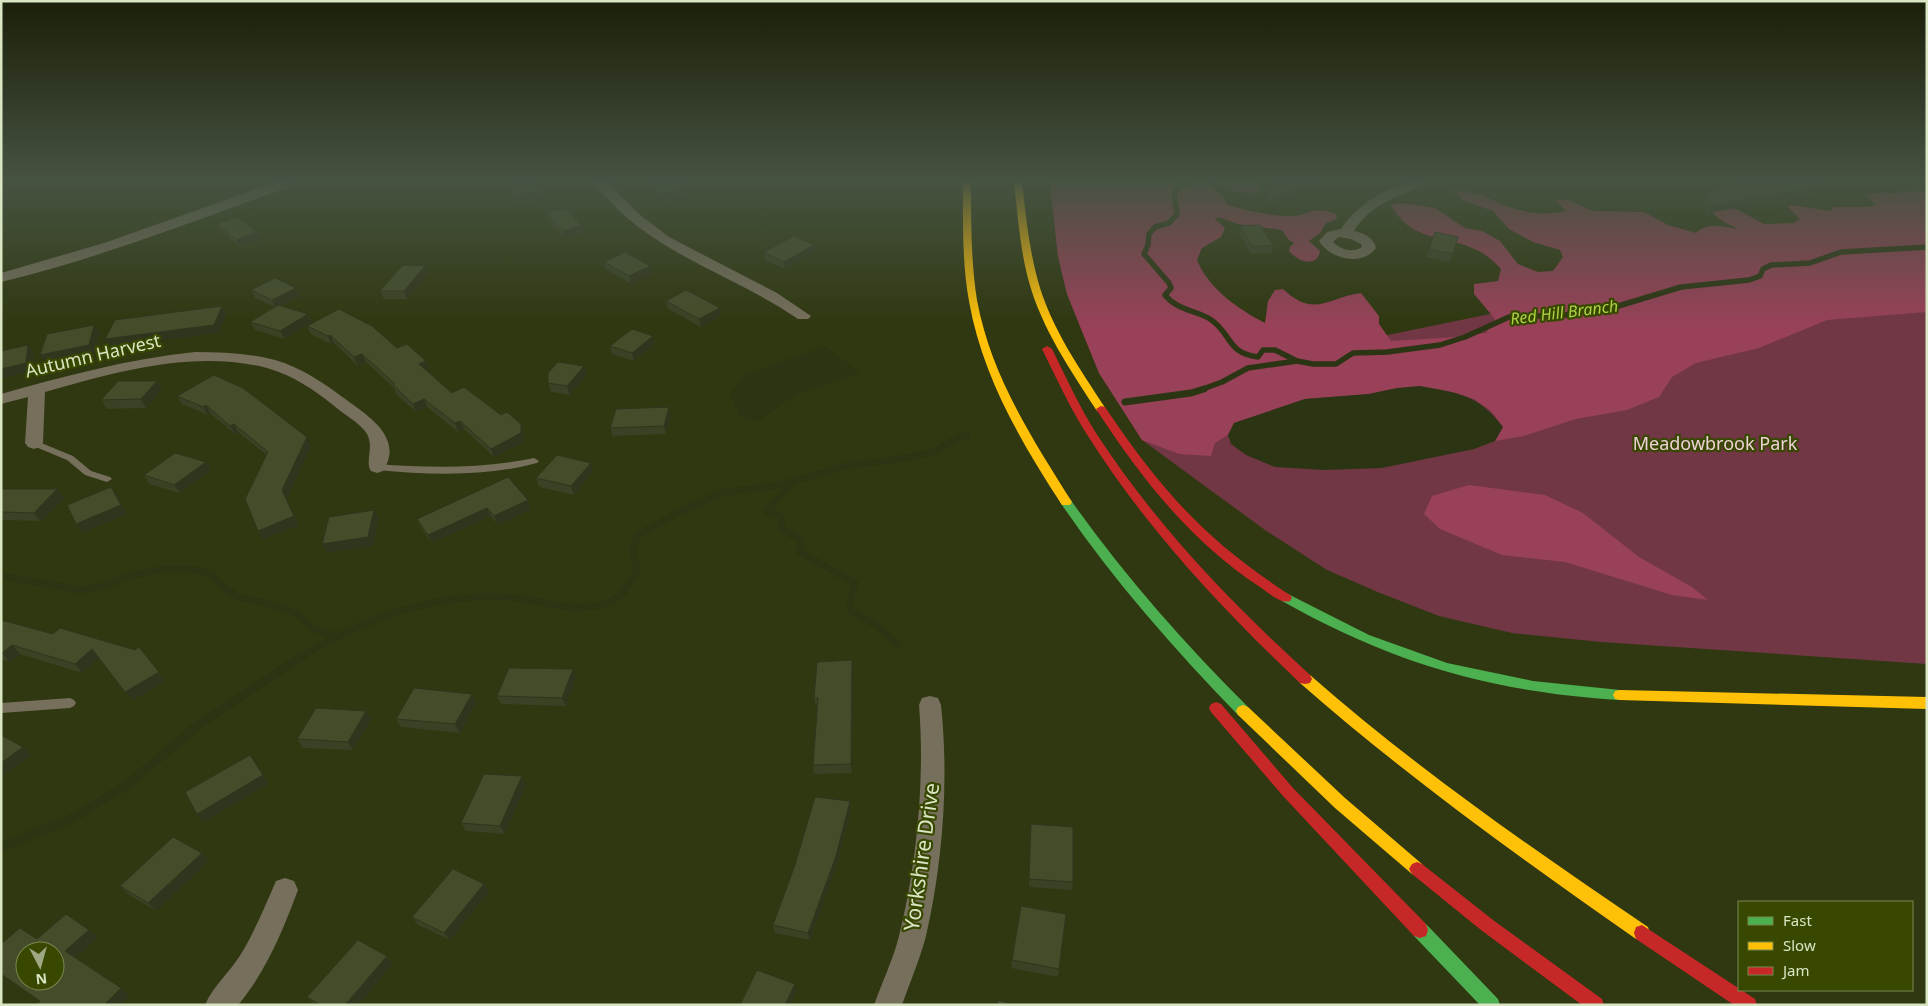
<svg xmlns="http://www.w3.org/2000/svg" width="1928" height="1006" font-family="'Noto Sans',sans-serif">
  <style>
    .green { fill: #713744 }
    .forest { fill: #984158 }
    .water { fill: #2c3513 }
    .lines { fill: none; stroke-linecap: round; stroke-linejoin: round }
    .stream-far2 { stroke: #2c3513; stroke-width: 5.5 }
    .stream-far1 { stroke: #2c3513; stroke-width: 7 }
    .stream { stroke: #2c3513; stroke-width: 9 }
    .lane { fill: #766f5c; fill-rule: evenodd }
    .street { fill: #766f5c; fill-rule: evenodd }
    .fast { fill: #4caf50; fill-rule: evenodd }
    .slow { fill: #ffc107; fill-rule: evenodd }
    .jam { fill: #c62828; fill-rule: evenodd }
    .wall { fill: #3a4124 }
    .shaded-wall { fill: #30351d }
    .building { fill: #444c2a; stroke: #30351d; fill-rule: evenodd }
    .labels { text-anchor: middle; stroke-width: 4.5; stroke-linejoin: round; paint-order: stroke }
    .far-water-label { font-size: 16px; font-style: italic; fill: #aed246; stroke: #384800 }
    .street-label { font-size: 18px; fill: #d9e5c3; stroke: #384800 }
    .park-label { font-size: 18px; fill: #eed1d7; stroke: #384800 }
    .near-street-label { font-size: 21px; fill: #d9e5c3; stroke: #384800 }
  </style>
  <rect width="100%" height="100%" fill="#2f3810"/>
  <polygon class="green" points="1050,183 1215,183 1178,246 1197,292 1259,330 1354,342 1514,309 1824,233 1927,205 1927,664 1601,642 1512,633 1439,616 1380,593 1327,570 1265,530 1142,440 1099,373 1067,294 1058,256"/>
  <g class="forest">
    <path d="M1050,183H1207C1214,194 1220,188 1227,205C1247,210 1267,216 1288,216C1310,217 1309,204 1336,214L1337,219L1326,223L1320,233L1309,241L1320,251C1317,269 1297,261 1289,251L1290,247L1294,243L1289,240L1282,230L1238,224L1221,218H1214L1225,228L1221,237L1202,248L1197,260C1209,289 1238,309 1265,323L1268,301L1275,290L1283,289C1315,319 1328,297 1361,293L1379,316V324L1391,341L1457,337L1486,333L1495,319L1474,294V284L1498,281L1501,269C1492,259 1483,252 1470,247C1438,234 1411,241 1391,205L1403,203L1435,208L1465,228L1482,231L1500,241L1518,264L1538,272L1553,271L1563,257L1560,250L1533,242L1509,229L1493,211L1463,200L1455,192C1473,190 1488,198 1504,205C1524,213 1545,216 1566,211L1556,201L1566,199L1593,211L1644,212L1668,225L1696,233C1707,222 1724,227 1738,229C1728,223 1715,220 1711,208H1734L1764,224L1794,223L1800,219L1788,207L1791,205L1831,211L1834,207H1868L1876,205L1866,195L1885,192L1896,194L1901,192L1918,191L1927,192V312L1827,320L1759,348L1696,363L1672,377L1659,397L1627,410L1576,419L1524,436L1495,441L1503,427L1491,411L1474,399L1447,391L1397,388L1369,394L1305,399L1234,423L1228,435L1215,443L1211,456L1179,454L1142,440L1099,373L1067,294L1058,256Z"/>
    <path d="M1216,183H1259L1261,191C1247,197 1229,190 1216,183Z"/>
    <polygon points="1469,485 1545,495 1583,513 1639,557 1692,587 1708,600 1672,595 1565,562 1502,555 1440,529 1424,514 1432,496"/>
  </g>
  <g class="water">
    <polygon points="825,346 859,372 858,374 797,394 758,421 739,416 730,394 746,374"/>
    <path d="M1420,386C1458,393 1478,394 1503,427L1495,441L1474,449L1382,468L1325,470L1275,467L1246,455L1231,444L1228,435L1234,423L1305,399L1369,394L1397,388Z"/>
  </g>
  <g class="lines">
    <g class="stream-far2">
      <path d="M1187,183L1180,186L1174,193L1177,214L1169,223L1155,227L1149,234L1148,245L1144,254L1169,283L1171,288L1165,295C1177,310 1195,310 1210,319C1232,333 1226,353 1258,357L1263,350H1275L1297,361L1313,364H1336L1353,353L1387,352L1440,345L1465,337L1509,317L1566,315L1585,309L1615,307L1681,287L1749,280L1760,276L1763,269L1771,265L1810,263L1841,252L1927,247"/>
      <polyline points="1200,390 1222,382 1248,368 1297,361"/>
    </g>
    <g class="stream-far1">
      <polyline points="1125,402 1191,393 1204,389"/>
      <polyline points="792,482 767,511 781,517 782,530 800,539 800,552 855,583 850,600 851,611 876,625 898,645"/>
      <polyline points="1,576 81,590 105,586 128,576 163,569 190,569 212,574 222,586 238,597 266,603 296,613 312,628 338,637"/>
      <path d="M299,658C358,620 438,592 509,597C541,600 575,614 607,603C622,598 630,583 637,570L632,551L638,535L677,513L721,493L779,485L850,465L907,458L935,451L959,437L967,436"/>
    </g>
    <polyline class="stream" points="1,847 71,819 127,785 201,723 301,657"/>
    <g class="lane">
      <polygon points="34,440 73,456 91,471 110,477 112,479 107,482 85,475 67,460 31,445 29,443"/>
      <path d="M534,458L539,461L537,463C485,477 431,475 377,470L372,467L377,464C430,468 481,469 534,458Z"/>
      <polygon points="70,698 74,700 76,703 74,706 70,708 1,713 1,703"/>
    </g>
    <g class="street">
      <path d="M274,183H292L291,186C195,221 100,258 1,282V273L104,243Z"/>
      <path d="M595,183H608L640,215L669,237L777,293L811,316L808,319H798C730,272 645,252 595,183Z"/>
      <path d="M1406,183H1424L1423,186C1396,196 1369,206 1354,231C1364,233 1374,238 1376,248C1362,267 1330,259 1319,241L1327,232L1341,229C1357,205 1379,193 1406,183ZM1339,237L1351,239L1361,244L1362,247C1352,253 1341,250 1333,242Z"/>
      <path d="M195,352C222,352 249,353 275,360C303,368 325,384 348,401C370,417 404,439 383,471L377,473L371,471C364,461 376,445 365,431C357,421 343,414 333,405C313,389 292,375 267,368C194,349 115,372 45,392L43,443L40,447L34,449L28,447L25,443L28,397L1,404V394C65,376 128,359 195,352Z"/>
      <path d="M930,696L938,698L941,705C949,780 943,862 926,936C920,959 910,982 902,1005H874C882,982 893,960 899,936C917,864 925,779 919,705L922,698Z"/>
      <path d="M285,878L294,881L298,890C283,930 266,972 238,1005H205C213,986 230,972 241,954C255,931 265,906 276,881Z"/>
    </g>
    <g class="fast">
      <path d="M1066,498L1070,499C1123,574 1183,642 1248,707L1250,711L1248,715L1243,717L1238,715C1174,649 1114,581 1062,505L1060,502L1062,499Z"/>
      <path d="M1286,593L1369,635L1447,663L1533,681L1620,690L1625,691L1627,695L1625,699L1620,700C1492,692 1394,664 1282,601L1280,598L1282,595Z"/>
      <polygon points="1420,922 1426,924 1498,999 1500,1005 1480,1005 1414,936 1412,930 1414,924"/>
    </g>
    <g class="slow">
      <path d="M963,183H971C971,222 971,262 977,300C991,376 1032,438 1072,502L1070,505H1062C1021,442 982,376 969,301C962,263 963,222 963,183Z"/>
      <path d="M1014,183H1022C1026,216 1029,249 1038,281C1051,328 1080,369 1106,409L1105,411H1097C1071,371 1042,329 1029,282C1020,250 1018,216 1014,183Z"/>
      <path d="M1305,674L1310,675C1416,768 1531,848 1648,927L1650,933L1648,939L1642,941L1636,939C1520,858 1406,776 1300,683L1298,679L1300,675Z"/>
      <polygon points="1620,690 1927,697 1927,709 1620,700 1615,699 1613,695 1615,691"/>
      <polygon points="1243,705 1248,707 1345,798 1422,864 1425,869 1422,874 1417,876 1412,874 1335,808 1238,715 1236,711 1238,707"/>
    </g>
    <g class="jam">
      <path d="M1047,346L1052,349C1066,377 1079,406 1096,433C1155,524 1230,602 1310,675L1312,679L1310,683L1305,684L1300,683C1220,607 1145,527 1086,433C1069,406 1056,377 1042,349Z"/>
      <path d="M1101,406L1105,407C1160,489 1206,541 1290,595L1292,598L1290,601C1280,604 1269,593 1260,587C1191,542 1141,478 1096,409Z"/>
      <polygon points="1216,702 1221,704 1293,788 1426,924 1428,930 1426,936 1420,938 1414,936 1283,796 1211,712 1209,708 1211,704"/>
      <polygon points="1417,862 1422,864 1493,920 1602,999 1604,1005 1582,1005 1481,930 1412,874 1409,869 1412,864"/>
      <polygon points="1642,925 1755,999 1757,1005 1734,1005 1636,939 1634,933 1636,927"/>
    </g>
  </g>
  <g class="wall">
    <polygon points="508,183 535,183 539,190 541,197 519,203"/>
    <polygon points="652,183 682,183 686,188 688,195 666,201 653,186"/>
    <polygon points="1279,183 1270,204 1266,198 1268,191"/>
    <polygon points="1822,184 1827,185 1822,193 1707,213 1704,201 1708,194"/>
    <polygon points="547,213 581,225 583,233 565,238 549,221"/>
    <polygon points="217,224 257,232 261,240 240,247 221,231"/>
    <polygon points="1240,226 1273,245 1271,253 1251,254 1239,234"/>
    <polygon points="814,245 815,252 785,269 765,260 764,252"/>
    <polygon points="1429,249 1453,254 1450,262 1426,257"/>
    <polygon points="604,262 651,274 631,284 606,269"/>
    <polygon points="428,274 407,299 384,299 380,291"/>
    <polygon points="251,290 300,296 280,306 308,314 312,322 285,339 255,330 250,322 275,307 255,298"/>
    <polygon points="666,301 720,308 721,316 701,327 668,309"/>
    <polygon points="307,326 397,348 426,361 430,369 427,370 452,393 521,424 524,433 524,442 494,457 464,429 458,432 427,407 416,412 396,394 394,388 366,362 358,366 334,343 331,344 311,334"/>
    <polygon points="653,336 655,344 634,361 612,354 610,346"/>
    <polygon points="584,366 587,375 570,395 551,392 548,383"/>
    <polygon points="214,375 311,446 287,499 299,525 263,539 267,455 239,433 235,434 211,414 208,415 182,404 177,396"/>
    <polygon points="157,381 162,389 146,408 107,409 101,400"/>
    <polygon points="669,407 671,416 666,434 613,436 610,428"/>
    <polygon points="206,462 211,470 180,493 149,484 144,475"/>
    <polygon points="593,471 574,495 539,487 536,478"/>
    <polygon points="1,489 57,489 64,498 41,521 1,520"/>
    <polygon points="528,500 531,509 498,525 491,516 432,543 421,528 417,519"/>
    <polygon points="1,620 53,634 135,650 139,647 166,681 133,700 99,658 82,673 20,654 10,662 1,659"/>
    <polygon points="853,668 852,773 814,774 813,765 817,706 816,706 814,698"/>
    <polygon points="576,678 566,706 501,704 497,696"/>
    <polygon points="472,694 476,702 460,733 401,727 396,719"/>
    <polygon points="371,719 353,750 303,748 297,739"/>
    <polygon points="526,785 505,834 466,831 461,823"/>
    <polygon points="850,801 851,810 837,864 810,940 775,933 773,925"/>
    <polygon points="1031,824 1073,882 1072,890 1029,887"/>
    <polygon points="202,853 209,861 156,911 128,894 120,886"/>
    <polygon points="484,884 489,892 450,940 418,925 412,917"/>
    <polygon points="1066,914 1058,977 1011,968 1012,960"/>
    <polygon points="387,956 393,964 358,1005 315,1005 307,997"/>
  </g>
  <g class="shaded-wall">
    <polygon points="1305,183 1321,183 1270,204 1272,197"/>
    <polygon points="1817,183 1823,183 1821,186 1827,185 1822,193 1707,213 1711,205"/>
    <polygon points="686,188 688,195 666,201 664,193"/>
    <polygon points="539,190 541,197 519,203 517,195"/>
    <polygon points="581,225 583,233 565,238 563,231"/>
    <polygon points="257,232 261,240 240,247 236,240"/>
    <polygon points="814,245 815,252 785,269 784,262"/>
    <polygon points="425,266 428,274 407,299 404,291"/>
    <polygon points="650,266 651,274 631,284 629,276"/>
    <polygon points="296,288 300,296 276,308 272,300"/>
    <polygon points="222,306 226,314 219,333 111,347 105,339"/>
    <polygon points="720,308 721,316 701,327 699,319"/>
    <polygon points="308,314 312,322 285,339 280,331"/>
    <polygon points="94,325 100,333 94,353 46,363 40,355"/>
    <polygon points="330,335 334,343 331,344 328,336"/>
    <polygon points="653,336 655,344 634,361 632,353"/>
    <polygon points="28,345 34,353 32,371 1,379 1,369"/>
    <polygon points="362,354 366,362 358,366 354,357"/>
    <polygon points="426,361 430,369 423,372 419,364"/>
    <polygon points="584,366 587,375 570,395 567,386"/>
    <polygon points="157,381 162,389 146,408 141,399"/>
    <polygon points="424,399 427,407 416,412 413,404"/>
    <polygon points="206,405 211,414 208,415 203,407"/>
    <polygon points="669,407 671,416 666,434 664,426"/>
    <polygon points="460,421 464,429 458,432 455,423"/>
    <polygon points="234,424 239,433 235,434 230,426"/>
    <polygon points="521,424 524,433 524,442 494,457 491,449"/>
    <polygon points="307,437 311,446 287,499 299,525 263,539 258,531"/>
    <polygon points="206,462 211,470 180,493 174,485"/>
    <polygon points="591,463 593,471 574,495 571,486"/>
    <polygon points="111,487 117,495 127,514 82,533 76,524"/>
    <polygon points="57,489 64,498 41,521 34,513"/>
    <polygon points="528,500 531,509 498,525 494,516"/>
    <polygon points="487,508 491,516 432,543 428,535"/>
    <polygon points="374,510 379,518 373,546 327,553 322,544"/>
    <polygon points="12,645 20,654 10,662 2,653"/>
    <polygon points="92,649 99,658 82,673 75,664"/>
    <polygon points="852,660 853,668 852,773 851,764"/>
    <polygon points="573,669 576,678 566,706 562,698"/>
    <polygon points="159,672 166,681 133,700 125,692"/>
    <polygon points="472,694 476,702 460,733 455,724"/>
    <polygon points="366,711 371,719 353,750 348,742"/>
    <polygon points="23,747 31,755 1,778 1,763"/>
    <polygon points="250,755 256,763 269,784 204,822 197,814"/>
    <polygon points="522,776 526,785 505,834 500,826"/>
    <polygon points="850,801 851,810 837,864 810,940 808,933"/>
    <polygon points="202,853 209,861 156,911 148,903"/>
    <polygon points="484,884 489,892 450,940 444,933"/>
    <polygon points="89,930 98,937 75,959 65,951"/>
    <polygon points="387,956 393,964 358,1005 345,1005"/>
    <polygon points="795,984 797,991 790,1005 785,1005"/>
    <polygon points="121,988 130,995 121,1005 104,1005"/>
  </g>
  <g class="building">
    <polygon points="510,183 535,183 539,190 517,195"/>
    <polygon points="655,183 682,183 686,188 664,193"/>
    <polygon points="1279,183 1305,183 1272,197 1268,191"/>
    <polygon points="1745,183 1821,183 1827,185 1711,205 1708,194"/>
    <polygon points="565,208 581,225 563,231 547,213"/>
    <polygon points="237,217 257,232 236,240 217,224"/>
    <polygon points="1260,225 1273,245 1253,247 1240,226"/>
    <polygon points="1435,232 1458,237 1453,254 1429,249"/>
    <polygon points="794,236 814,245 784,262 764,252"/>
    <polygon points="625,252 650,266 629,276 604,262"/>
    <polygon points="403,265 425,266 404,291 380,291"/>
    <polygon points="275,278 296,288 272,300 251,290"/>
    <polygon points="686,290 720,308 699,319 666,301"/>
    <polygon points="278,305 308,314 280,331 250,322"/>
    <polygon points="222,306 214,325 105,339 115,320"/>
    <polygon points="339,309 372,326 397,348 407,344 426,361 419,364 452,393 464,387 501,415 507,412 521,424 521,433 491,449 460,421 455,423 424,399 413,404 393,385 395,384 362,354 354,357 330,335 328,336 307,326"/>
    <polygon points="94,325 89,345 40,355 47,334"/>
    <polygon points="632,329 653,336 632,353 610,346"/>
    <polygon points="28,345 26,363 1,369 1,351"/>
    <polygon points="558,362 584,366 567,386 548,383 548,373"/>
    <polygon points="214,375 243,388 307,437 282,490 294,516 258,531 245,499 268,452 234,424 230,426 206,405 203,407 177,396"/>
    <polygon points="118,381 157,381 141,399 101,400"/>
    <polygon points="669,407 664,426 610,428 616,409"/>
    <polygon points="175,453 206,462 174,485 144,475"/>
    <polygon points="557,455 591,463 571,486 536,478"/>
    <polygon points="508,477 528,500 494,516 487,508 428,535 417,519"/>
    <polygon points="111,487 121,505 76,524 67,505"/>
    <polygon points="1,489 57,489 34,513 1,512"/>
    <polygon points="374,510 368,537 322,544 329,517"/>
    <polygon points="1,620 53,634 60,628 135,650 139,647 159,672 125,692 92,649 75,664 12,645 2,653 1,653"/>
    <polygon points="852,660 851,764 813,765 818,698 814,698 817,662"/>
    <polygon points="509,668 573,669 562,698 497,696"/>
    <polygon points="414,688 472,694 455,724 396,719"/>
    <polygon points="316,708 366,711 348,742 297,739"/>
    <polygon points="1,735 23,747 1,763"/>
    <polygon points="250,755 263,775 197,814 185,792"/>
    <polygon points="484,774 522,776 500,826 461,823"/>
    <polygon points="815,797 850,801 836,856 808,933 773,925 795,865"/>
    <polygon points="1031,824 1073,827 1073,882 1029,879"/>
    <polygon points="173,837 202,853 148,903 120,886"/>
    <polygon points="453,869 484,884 444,933 412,917"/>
    <polygon points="1021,906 1066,914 1059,969 1012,960"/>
    <path d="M66,914L89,930L65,951L121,988L104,1005H40L38,1003L40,1001L1,974V944L20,928L37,939ZM25,951H55V981H25Z"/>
    <polygon points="358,940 387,956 345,1005 320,1005 307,997"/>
    <polygon points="757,970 795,984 785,1005 740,1005"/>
    <polygon points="998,1000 1014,1005 997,1005"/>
  </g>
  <linearGradient id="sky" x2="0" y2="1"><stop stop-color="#1a1f09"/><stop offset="0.56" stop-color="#475342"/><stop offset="1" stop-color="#475342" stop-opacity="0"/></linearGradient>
  <rect width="1928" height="324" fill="url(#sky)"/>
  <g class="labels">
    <g class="far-water-label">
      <text transform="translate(1564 312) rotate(-7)" y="6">Red Hill Branch</text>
    </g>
    <g class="street-label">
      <text transform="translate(93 356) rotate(-13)" y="6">Autumn Harvest</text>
    </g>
    <g class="park-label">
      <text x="1715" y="450">Meadowbrook Park</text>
    </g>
    <g class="near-street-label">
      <text transform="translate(922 857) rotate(-82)" y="7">Yorkshire Drive</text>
    </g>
  </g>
  <rect width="1928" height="1006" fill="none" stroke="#d9e5c3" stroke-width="5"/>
  <rect x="1738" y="901" width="175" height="90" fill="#384800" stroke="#78874e"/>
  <rect x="1748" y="917" width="25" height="8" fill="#4caf50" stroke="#78874e"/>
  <text x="1783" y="926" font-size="15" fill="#d9e5c3">Fast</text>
  <rect x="1748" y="942" width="25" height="8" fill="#ffc107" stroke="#78874e"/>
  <text x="1783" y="951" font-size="15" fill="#d9e5c3">Slow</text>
  <rect x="1748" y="967" width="25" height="8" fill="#c62828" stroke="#78874e"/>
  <text x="1783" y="976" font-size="15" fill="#d9e5c3">Jam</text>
  <g transform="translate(40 966) rotate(174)"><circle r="24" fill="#384800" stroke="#78874e"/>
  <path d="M0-4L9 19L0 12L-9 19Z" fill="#9ea884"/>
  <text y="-8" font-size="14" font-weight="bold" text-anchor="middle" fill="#d9e5c3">N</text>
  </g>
</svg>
